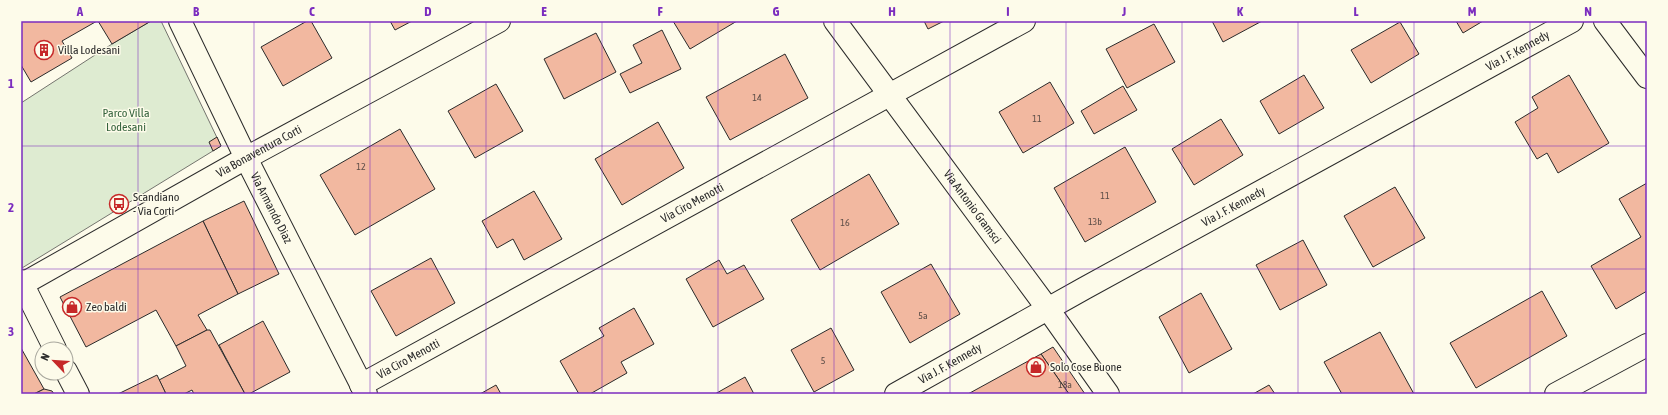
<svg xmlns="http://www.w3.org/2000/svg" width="1668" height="415" font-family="'Asap Condensed',sans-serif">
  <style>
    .green { fill: #deebd1; stroke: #74746e }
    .building { fill: #f2b8a0; stroke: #2b2b2b }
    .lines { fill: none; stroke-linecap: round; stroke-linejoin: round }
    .minor-casing { stroke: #2b2b2b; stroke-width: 24 }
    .tertiary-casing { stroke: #2b2b2b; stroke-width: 24 }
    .minor { stroke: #fdfbea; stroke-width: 22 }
    .tertiary { stroke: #fdfbea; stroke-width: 22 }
    .grid { fill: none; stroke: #7b2cbf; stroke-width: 1; stroke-opacity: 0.55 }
    .labels { text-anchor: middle; stroke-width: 3; stroke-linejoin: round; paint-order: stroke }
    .number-label { font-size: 10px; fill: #5d4e48 }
    .poi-label { font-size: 12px; fill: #2b2b2b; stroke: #fdfbea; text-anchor: start }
    .street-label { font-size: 12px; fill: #2b2b2b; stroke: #fdfbea }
    .park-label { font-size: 12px; fill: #34623c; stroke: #fdfbea }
    .neatline { fill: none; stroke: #7b2cbf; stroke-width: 1.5 }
    .grid-label { font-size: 13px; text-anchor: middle; font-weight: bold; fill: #7b2cbf }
  </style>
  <rect width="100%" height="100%" fill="#fdfbea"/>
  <polygon class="green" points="151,21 161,21 221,146 22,268 21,103 112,44"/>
  <g class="building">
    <polygon points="21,21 97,21 62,41 72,58 31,82 21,65"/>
    <polygon points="98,21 151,21 112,44"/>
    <polygon points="307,21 311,21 332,58 283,86 261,47"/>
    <polygon points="390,21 412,21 395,30"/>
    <polygon points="673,21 737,21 690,49"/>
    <polygon points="924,21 944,21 928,29"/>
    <polygon points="1212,21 1262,21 1223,42"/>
    <polygon points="1456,21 1483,21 1463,33"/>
    <polygon points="1400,22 1419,54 1371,83 1351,50"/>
    <polygon points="1154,24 1175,62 1127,88 1106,49"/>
    <polygon points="662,30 681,69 630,93 620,74 642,63 633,45"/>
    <polygon points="596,33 616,72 564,99 544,59"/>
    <polygon points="785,54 808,98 730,140 706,97"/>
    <polygon points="1304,75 1324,108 1279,134 1260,101"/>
    <polygon points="1569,75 1609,143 1558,173 1547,153 1537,159 1515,122 1538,108 1532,97"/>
    <polygon points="1050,82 1074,123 1023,153 999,112"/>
    <polygon points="496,84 523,131 475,158 448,111"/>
    <polygon points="1123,86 1137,110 1094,134 1081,111"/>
    <polygon points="1221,119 1243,155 1194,185 1172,149"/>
    <polygon points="658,122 684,168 622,205 595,159"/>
    <polygon points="400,129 435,189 355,235 320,175"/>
    <polygon points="217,137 221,146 213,151 209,142"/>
    <polygon points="1125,147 1156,202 1085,242 1054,188"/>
    <polygon points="869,174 899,224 820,270 791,220"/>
    <polygon points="1647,183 1647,291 1616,309 1591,266 1641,237 1619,199"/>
    <polygon points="1395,187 1425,238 1373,267 1344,216"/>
    <polygon points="534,191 562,239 524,260 513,239 497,248 482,221"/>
    <polygon points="244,201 279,274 238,294 203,221"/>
    <polygon points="203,221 238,294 198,315 207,330 176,346 156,310 86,347 60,297"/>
    <polygon points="1303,240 1327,285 1280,310 1256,265"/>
    <polygon points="431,258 455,303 396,336 371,291"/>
    <polygon points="719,260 727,274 744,265 764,299 713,327 686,279"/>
    <polygon points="931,264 960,314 910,343 881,292"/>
    <polygon points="1542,291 1567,336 1476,388 1450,343"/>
    <polygon points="1201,293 1232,349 1189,373 1159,317"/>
    <polygon points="634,308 654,344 621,362 627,373 590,394 579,394 560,361 604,336 599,328"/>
    <polygon points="263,321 290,372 249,394 245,394 219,345"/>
    <polygon points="831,328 854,370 814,392 791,350"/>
    <polygon points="207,330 210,330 245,394 194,394 192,390 184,394 166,394 159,380 186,366 176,346"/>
    <polygon points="1380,332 1414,394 1342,394 1324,362"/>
    <polygon points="1053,347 1085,394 1069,394 1041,354"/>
    <polygon points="21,348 44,389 34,394 21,394"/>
    <polygon points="1041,354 1069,394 968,394"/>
    <polygon points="157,375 166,394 118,394"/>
    <polygon points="745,377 754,394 715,394"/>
    <polygon points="496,385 501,394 480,394"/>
    <polygon points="1269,385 1275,394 1253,394"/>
    <polygon points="44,389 52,391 54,394 34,394"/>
  </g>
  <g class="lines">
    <g class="minor-casing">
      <g id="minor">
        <path id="s1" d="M835,21L1048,309L1108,394"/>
        <polyline points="1605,21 1647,77"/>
        <polyline points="21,281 55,349"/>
        <path id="s2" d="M21,285L246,158L499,21"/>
        <polyline points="66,371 78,394"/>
        <path id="s3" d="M361,385L1024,21"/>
        <path id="s4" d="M896,394L1085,288L1572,21"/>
        <polyline points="1556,394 1647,345"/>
      </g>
    </g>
    <g class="tertiary-casing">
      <g id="tertiary">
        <path id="s5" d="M180,21L246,158L366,394"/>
      </g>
    </g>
    <use href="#minor" class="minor"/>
    <use href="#tertiary" class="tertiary"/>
  </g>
  <path class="grid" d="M138,21V394M254,21V394M370,21V394M486,21V394M602,21V394M718,21V394M834,21V394M950,21V394M1066,21V394M1182,21V394M1298,21V394M1414,21V394M1530,21V394M21,146H1647M21,269H1647"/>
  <defs>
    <g id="building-ring" transform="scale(1)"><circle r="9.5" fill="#fdfbea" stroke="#c62828" stroke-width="1.5"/><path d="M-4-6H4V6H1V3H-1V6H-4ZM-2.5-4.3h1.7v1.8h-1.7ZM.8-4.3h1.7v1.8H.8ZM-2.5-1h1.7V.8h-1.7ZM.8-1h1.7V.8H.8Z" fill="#c62828"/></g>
    <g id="bus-ring" transform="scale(1)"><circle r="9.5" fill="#fdfbea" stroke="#c62828" stroke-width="1.5"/><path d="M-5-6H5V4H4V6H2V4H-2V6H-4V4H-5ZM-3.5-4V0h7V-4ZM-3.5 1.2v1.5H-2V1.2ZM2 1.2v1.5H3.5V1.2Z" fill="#c62828"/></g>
    <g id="shop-ring" transform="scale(1)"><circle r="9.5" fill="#fdfbea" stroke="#c62828" stroke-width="1.5"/><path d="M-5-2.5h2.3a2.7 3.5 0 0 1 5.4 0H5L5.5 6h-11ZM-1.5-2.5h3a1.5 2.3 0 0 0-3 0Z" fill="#c62828"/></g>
  </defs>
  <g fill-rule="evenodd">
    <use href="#building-ring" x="44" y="50"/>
    <use href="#bus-ring" x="119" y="204"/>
    <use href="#shop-ring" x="72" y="307"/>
    <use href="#shop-ring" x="1036" y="367"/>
  </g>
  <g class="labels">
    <g class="number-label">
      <text x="757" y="101">14</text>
      <text x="1037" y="122">11</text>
      <text x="361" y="170">12</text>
      <text x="1105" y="199">11</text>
      <text x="1095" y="225">13b</text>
      <text x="845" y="226">16</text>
      <text x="923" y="319">5a</text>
      <text x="823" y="364">5</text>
      <text x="1065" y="388">18a</text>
    </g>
    <g class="poi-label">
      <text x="58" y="54">Villa Lodesani</text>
      <text x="133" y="201">Scandiano<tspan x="133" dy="14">- Via Corti</tspan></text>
      <text x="86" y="311">Zeo baldi</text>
      <text x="1050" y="371">Solo Cose Buone</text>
    </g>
    <g class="street-label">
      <text dy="4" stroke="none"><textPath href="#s4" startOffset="710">Via J. F. Kennedy</textPath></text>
      <text dy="4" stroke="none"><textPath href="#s2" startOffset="273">Via Bonaventura Corti</textPath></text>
      <text dy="4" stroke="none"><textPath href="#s3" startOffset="378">Via Ciro Menotti</textPath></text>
      <text dy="4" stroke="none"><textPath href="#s1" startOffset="231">Via Antonio Gramsci</textPath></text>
      <text dy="4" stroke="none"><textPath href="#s4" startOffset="386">Via J. F. Kennedy</textPath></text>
      <text dy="4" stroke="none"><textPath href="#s5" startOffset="208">Via Armando Diaz</textPath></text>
      <text dy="4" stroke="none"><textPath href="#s3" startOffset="54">Via Ciro Menotti</textPath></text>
      <text dy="4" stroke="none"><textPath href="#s4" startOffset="62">Via J. F. Kennedy</textPath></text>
    </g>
    <g class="park-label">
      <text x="126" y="117">Parco Villa<tspan x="126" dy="14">Lodesani</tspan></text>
    </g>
  </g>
  <rect width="1668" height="415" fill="none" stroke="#fdfbea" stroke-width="44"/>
  <g transform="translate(54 361) rotate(295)"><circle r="19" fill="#fdfbea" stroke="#a9a89e"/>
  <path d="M0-3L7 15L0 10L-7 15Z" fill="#c62828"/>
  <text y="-6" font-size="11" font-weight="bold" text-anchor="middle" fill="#2b2b2b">N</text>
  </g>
  <rect x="22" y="22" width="1624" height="371" class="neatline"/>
  <g class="grid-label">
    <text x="80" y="16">A</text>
    <text x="196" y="16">B</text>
    <text x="312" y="16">C</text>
    <text x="428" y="16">D</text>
    <text x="544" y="16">E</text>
    <text x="660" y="16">F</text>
    <text x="776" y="16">G</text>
    <text x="892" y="16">H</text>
    <text x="1008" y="16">I</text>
    <text x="1124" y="16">J</text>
    <text x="1240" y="16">K</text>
    <text x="1356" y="16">L</text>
    <text x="1472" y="16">M</text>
    <text x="1588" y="16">N</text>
    <text x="11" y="88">1</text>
    <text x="11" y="212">2</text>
    <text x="11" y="336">3</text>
  </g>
</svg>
